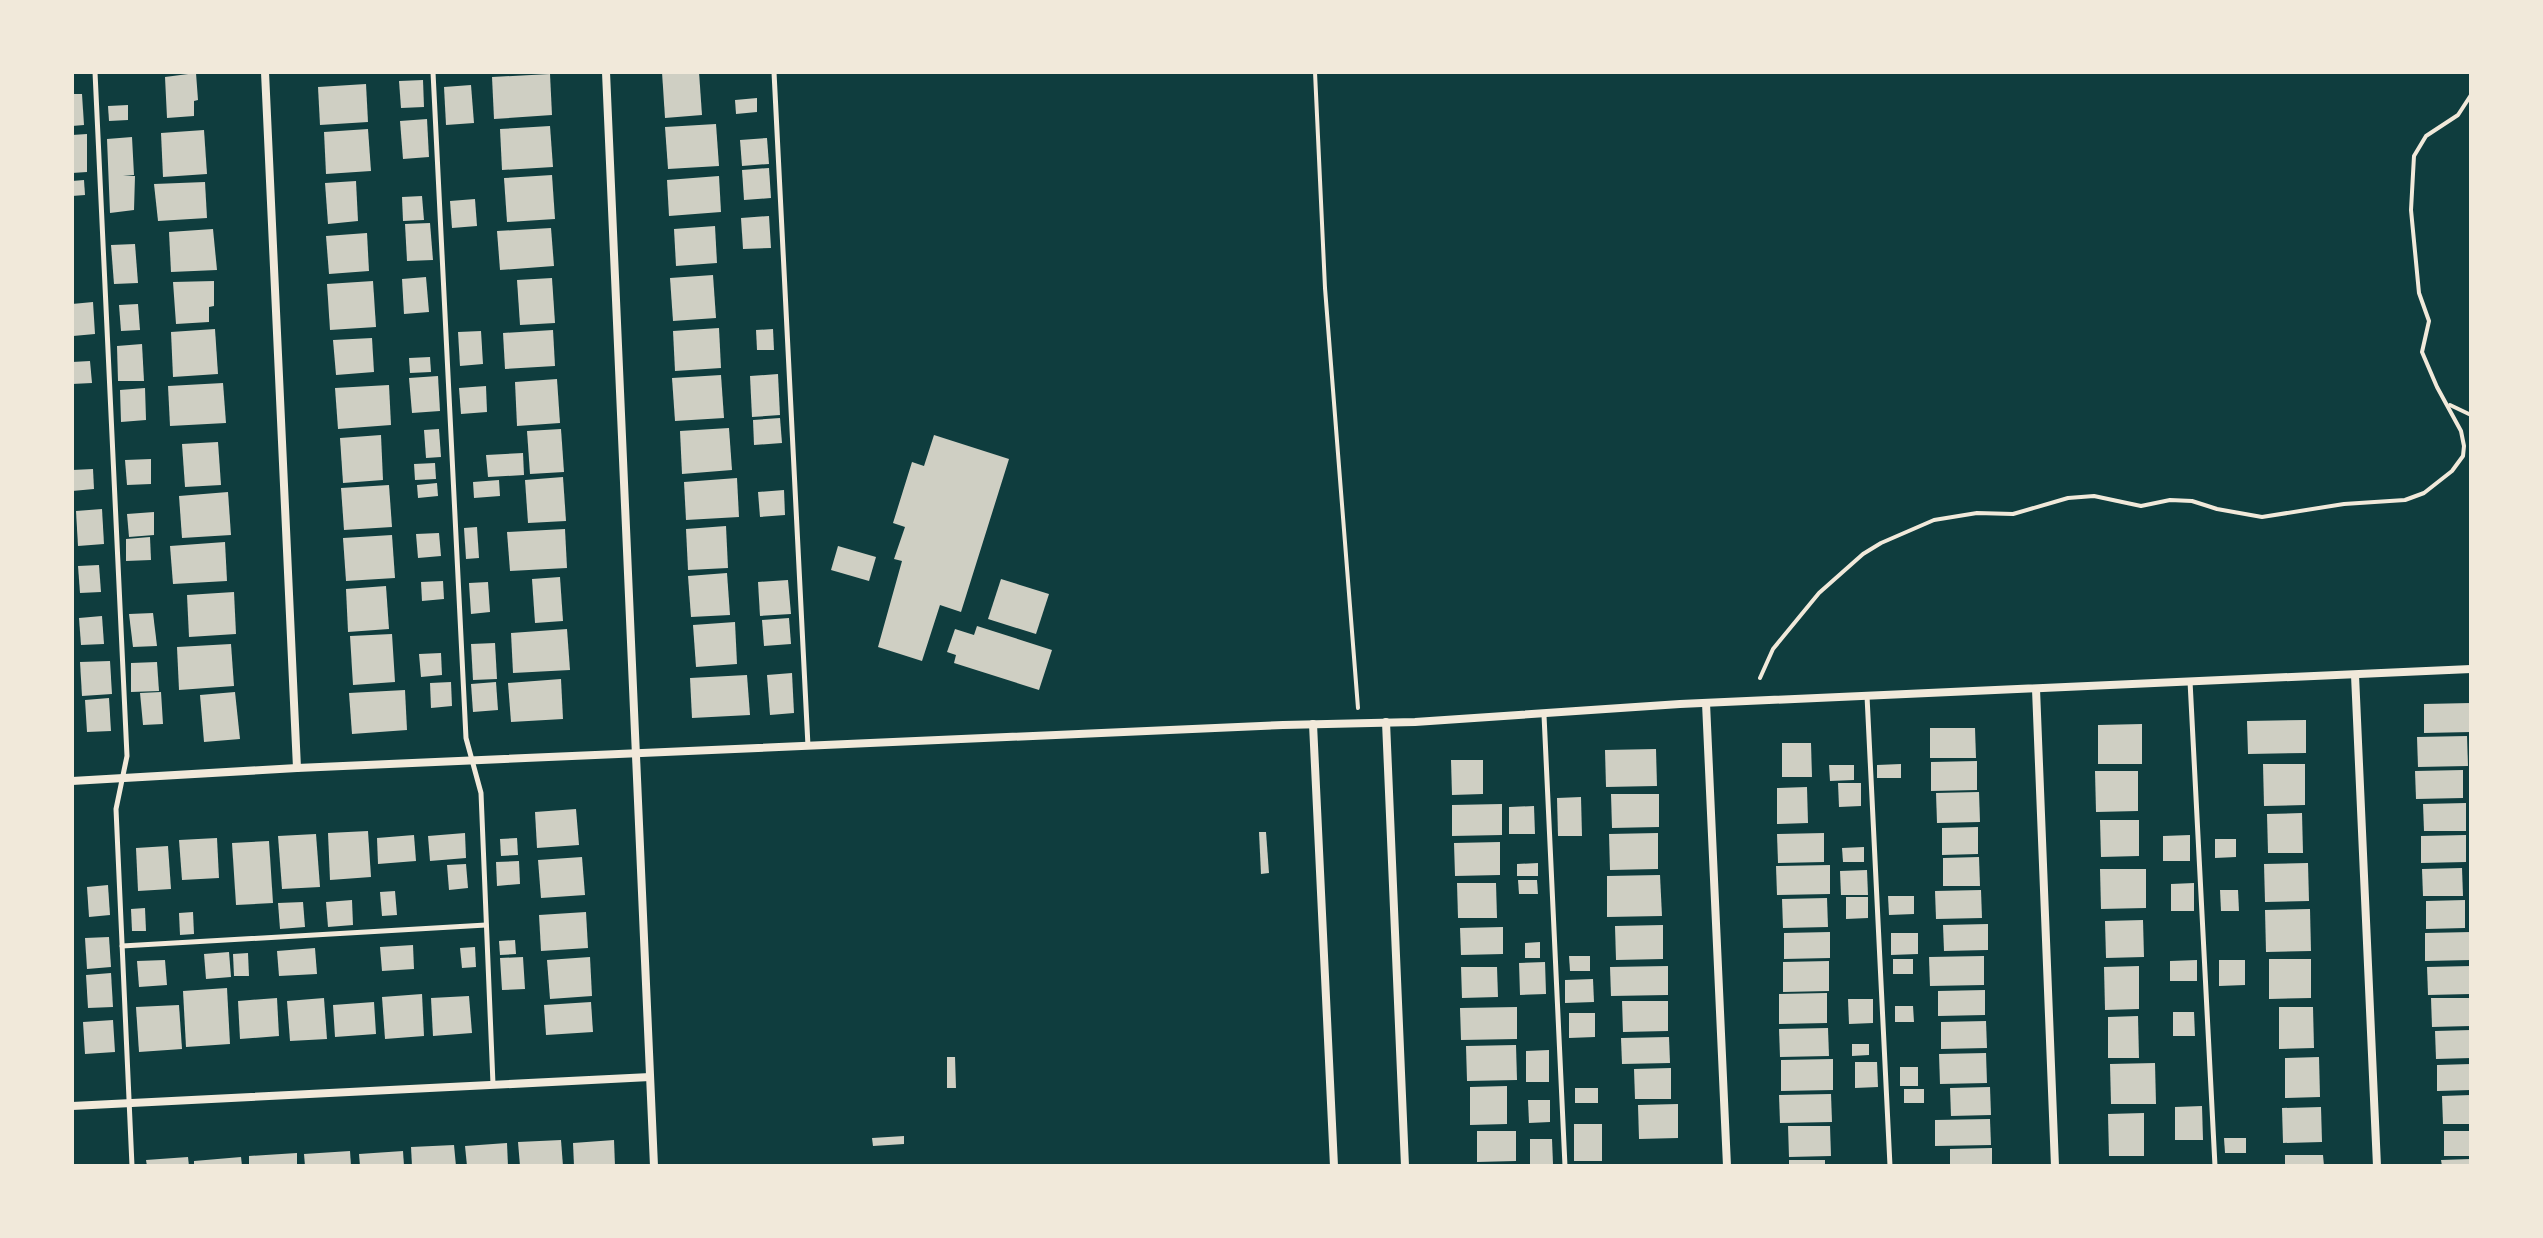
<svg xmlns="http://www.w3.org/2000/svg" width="2543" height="1238" font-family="'Fira Sans Condensed',sans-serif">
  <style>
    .building { fill: #cfcfc3 }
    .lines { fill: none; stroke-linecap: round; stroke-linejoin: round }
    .path { stroke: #f1e9da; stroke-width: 4 }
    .service { stroke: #f1e9da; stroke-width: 5 }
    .minor { stroke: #f1e9da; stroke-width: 8 }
  </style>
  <rect width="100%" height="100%" fill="#0f3d3e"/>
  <g class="building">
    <polygon points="662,72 699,72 702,115 665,118"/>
    <polygon points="196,73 198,100 194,101 194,116 167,118 165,77"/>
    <polygon points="550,74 552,115 494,119 492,77"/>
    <polygon points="423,80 424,107 401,108 399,81"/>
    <polygon points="366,84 368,122 320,125 318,87"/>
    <polygon points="471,85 474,123 446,125 444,87"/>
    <polygon points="72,94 82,94 84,125 72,126"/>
    <polygon points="757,98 757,112 736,114 735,100"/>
    <polygon points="128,105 128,120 109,121 108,106"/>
    <polygon points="427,119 429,157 403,159 400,121"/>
    <polygon points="716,124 719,166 668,169 665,127"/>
    <polygon points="550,126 553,167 502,170 500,129"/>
    <polygon points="368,129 371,171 326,174 324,132"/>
    <polygon points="204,130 207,174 163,177 161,133"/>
    <polygon points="87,134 87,172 72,173 72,135"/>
    <polygon points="132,137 134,175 123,176 135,176 134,210 110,213 107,139"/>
    <polygon points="767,138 769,164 742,166 740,140"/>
    <polygon points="769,168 771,198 744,200 742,170"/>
    <polygon points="552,175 555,219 507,222 504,178"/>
    <polygon points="719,176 721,212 669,216 667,180"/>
    <polygon points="84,180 85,195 72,196 72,181"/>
    <polygon points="356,181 358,221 328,224 325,183"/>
    <polygon points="205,182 207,218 158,221 154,184"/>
    <polygon points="422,196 424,220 403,221 402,197"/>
    <polygon points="475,199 477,226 452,228 450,201"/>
    <polygon points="769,216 771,248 743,249 741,218"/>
    <polygon points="430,223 433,260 407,261 405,224"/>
    <polygon points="715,226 717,263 676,266 674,229"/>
    <polygon points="551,228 554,266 500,270 497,231"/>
    <polygon points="213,229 217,270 171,272 169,232"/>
    <polygon points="367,233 369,271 329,274 326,236"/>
    <polygon points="135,244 138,283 114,284 111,245"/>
    <polygon points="713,275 716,318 673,321 670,278"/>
    <polygon points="426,277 429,312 404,314 402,279"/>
    <polygon points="552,278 555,323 520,325 517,280"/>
    <polygon points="214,281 214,306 209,307 209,322 176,324 173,282"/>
    <polygon points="373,281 376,327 330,330 327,284"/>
    <polygon points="93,302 95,334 73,336 72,304"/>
    <polygon points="138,304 140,330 121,331 119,305"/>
    <polygon points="719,328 721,368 675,371 673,331"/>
    <polygon points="215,329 218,374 173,377 171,332"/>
    <polygon points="773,329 774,350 757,350 756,330"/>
    <polygon points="553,330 555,366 505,369 503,333"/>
    <polygon points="481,331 483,364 460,366 458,332"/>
    <polygon points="372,338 374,372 336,375 333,340"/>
    <polygon points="142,344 144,381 118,381 117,346"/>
    <polygon points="430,357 431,372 410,373 409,358"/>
    <polygon points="90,361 92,383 72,384 72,362"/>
    <polygon points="778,374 780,415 752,417 750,376"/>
    <polygon points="721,375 724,418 675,421 672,378"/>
    <polygon points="438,376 440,411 412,413 409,378"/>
    <polygon points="557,379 560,423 517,426 515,382"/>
    <polygon points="223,383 226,423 170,426 168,386"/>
    <polygon points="389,385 391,425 338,429 335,388"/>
    <polygon points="486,386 487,412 461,414 459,388"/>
    <polygon points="145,388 146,420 121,422 120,390"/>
    <polygon points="780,418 782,443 754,445 753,420"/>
    <polygon points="729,428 732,470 682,474 680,431"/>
    <polygon points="439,429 441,457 426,458 424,430"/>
    <polygon points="561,429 564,472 530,474 527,431"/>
    <polygon points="381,435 383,480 343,483 340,438"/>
    <polygon points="934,435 1009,459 961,612 940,605 922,661 878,647 902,561 894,559 905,527 893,523 912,462 924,466"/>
    <polygon points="218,442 221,485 185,487 182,444"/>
    <polygon points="523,453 524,475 488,477 486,455"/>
    <polygon points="151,459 151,484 127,485 125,460"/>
    <polygon points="435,463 436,479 415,480 414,464"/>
    <polygon points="93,469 94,489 72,491 72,470"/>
    <polygon points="563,477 566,521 528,523 525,480"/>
    <polygon points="737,478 739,517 686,520 684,482"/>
    <polygon points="499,480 500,496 474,498 473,482"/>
    <polygon points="437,483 438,496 418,498 417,485"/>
    <polygon points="389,485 392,527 344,530 341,488"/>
    <polygon points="784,490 785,515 760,517 758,492"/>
    <polygon points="228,492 231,535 182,538 179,496"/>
    <polygon points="102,509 104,544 78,546 76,511"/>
    <polygon points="154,512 154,535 129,537 127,514"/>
    <polygon points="726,526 728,568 688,570 686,529"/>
    <polygon points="477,527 479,558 466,559 464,528"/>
    <polygon points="565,529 567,568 510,571 507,532"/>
    <polygon points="439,533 441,556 418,558 416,534"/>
    <polygon points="392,535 395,578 346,581 343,538"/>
    <polygon points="150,537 151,560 126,561 126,539"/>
    <polygon points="225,542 227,581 173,584 170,546"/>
    <polygon points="838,546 876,557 869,581 831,570"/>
    <polygon points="99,565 101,592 80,593 78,566"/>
    <polygon points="727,573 730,615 691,617 688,576"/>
    <polygon points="560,577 563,621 535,623 532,579"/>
    <polygon points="1001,579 1049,594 1036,634 988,619"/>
    <polygon points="788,580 791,614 760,616 758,582"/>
    <polygon points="443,581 444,599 422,601 421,582"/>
    <polygon points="488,582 490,612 471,614 469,583"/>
    <polygon points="386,586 389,629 348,632 346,589"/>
    <polygon points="234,592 236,634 189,637 187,595"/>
    <polygon points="153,613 157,646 133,647 129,614"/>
    <polygon points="102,616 104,644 81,645 79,618"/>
    <polygon points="789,618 791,644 764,646 762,620"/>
    <polygon points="735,622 737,664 696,667 693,625"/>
    <polygon points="977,626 1052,650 1039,690 954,663 956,655 947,652 955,629 974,635"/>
    <polygon points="567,629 570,670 513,673 511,633"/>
    <polygon points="392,634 395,682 353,685 350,636"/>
    <polygon points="495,643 497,679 473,680 471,644"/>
    <polygon points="231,644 234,686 179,690 177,647"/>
    <polygon points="441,653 442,675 421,677 419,654"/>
    <polygon points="110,661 112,694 82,696 80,662"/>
    <polygon points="157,662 159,691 131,692 131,663"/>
    <polygon points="792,673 794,713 770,715 767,675"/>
    <polygon points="747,675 750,715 692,718 690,678"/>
    <polygon points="561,679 563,719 511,722 508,683"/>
    <polygon points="451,682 452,706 431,708 430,683"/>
    <polygon points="496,682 498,710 473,712 471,684"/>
    <polygon points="405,690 407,730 352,734 349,693"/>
    <polygon points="161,692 163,724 143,725 140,693"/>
    <polygon points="235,692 240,739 204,742 200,695"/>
    <polygon points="109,698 111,731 87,732 85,700"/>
    <polygon points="2471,703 2471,732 2424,733 2424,704"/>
    <polygon points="2306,720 2306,753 2248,754 2247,721"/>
    <polygon points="2142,724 2142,764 2098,764 2098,725"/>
    <polygon points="1930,728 1975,728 1976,758 1930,758"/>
    <polygon points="2467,736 2468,766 2418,767 2417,737"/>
    <polygon points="1782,743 1811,743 1812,777 1782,777"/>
    <polygon points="1656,749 1657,786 1606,787 1605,750"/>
    <polygon points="1451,760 1483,760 1483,794 1452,795"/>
    <polygon points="1977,761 1977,790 1931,791 1931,762"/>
    <polygon points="1901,764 1901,778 1877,778 1877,765"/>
    <polygon points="2263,764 2305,764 2305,805 2264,806"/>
    <polygon points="1829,765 1854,765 1854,780 1830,781"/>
    <polygon points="2463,770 2463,798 2416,799 2415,771"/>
    <polygon points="2095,771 2138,771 2138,811 2096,812"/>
    <polygon points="1838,783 1861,783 1861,806 1839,807"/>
    <polygon points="1807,787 1808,823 1777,824 1777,788"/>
    <polygon points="1979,792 1980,822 1937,823 1936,793"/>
    <polygon points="1611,794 1659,794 1659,827 1612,828"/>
    <polygon points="1581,797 1582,836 1558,836 1557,798"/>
    <polygon points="2466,803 2466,831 2424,831 2423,804"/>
    <polygon points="1502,804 1502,835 1452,836 1452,805"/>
    <polygon points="1534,806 1535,834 1509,834 1509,807"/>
    <polygon points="576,809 579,845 537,848 535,812"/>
    <polygon points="2302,813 2303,853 2268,853 2267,814"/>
    <polygon points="2100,820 2139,820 2139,856 2101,857"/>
    <polygon points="1978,827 1978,854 1942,855 1942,828"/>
    <polygon points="368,831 371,877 330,880 328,833"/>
    <polygon points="1259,832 1266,832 1269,873 1261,874"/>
    <polygon points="465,833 466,858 430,861 428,836"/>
    <polygon points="1658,833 1658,869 1610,870 1609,834"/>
    <polygon points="1824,833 1824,862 1778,863 1777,834"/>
    <polygon points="316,834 320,887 282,889 278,836"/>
    <polygon points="414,835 416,861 378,864 377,838"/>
    <polygon points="2190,835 2190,861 2163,861 2163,836"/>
    <polygon points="2466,835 2466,862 2421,863 2421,836"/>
    <polygon points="217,838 219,878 182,880 179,840"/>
    <polygon points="517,838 518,855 501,856 500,839"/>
    <polygon points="2215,839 2236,839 2236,857 2215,858"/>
    <polygon points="269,841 273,903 236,905 232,843"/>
    <polygon points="1500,842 1500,875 1455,876 1454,843"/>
    <polygon points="168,846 171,889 138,891 136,848"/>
    <polygon points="1864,847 1864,862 1843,862 1842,848"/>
    <polygon points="582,857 585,895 541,898 538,860"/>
    <polygon points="1979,857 1980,886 1943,886 1943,858"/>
    <polygon points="519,861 520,884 497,886 496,862"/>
    <polygon points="1538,863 1538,876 1517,876 1517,864"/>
    <polygon points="2308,863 2309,901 2265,902 2264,864"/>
    <polygon points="466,864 468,888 449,890 447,865"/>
    <polygon points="1830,865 1830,894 1777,895 1776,866"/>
    <polygon points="2462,868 2463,896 2423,896 2422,869"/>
    <polygon points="2100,869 2146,869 2146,908 2101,909"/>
    <polygon points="1867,870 1868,895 1841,895 1840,871"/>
    <polygon points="1660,875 1662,916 1607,917 1607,876"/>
    <polygon points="1518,880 1537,880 1538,894 1519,894"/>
    <polygon points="1457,883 1496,883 1497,918 1458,918"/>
    <polygon points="2194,883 2194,911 2171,911 2171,884"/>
    <polygon points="108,885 110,915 89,917 87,887"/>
    <polygon points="1981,890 1982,918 1936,919 1935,891"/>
    <polygon points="2220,890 2238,890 2239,911 2221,911"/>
    <polygon points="395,891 397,915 382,916 380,892"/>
    <polygon points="1888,896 1914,896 1914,914 1889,915"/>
    <polygon points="1846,897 1868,897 1868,918 1846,919"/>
    <polygon points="1827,898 1828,927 1783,928 1782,899"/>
    <polygon points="352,900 353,925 328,927 326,902"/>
    <polygon points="2465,900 2465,928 2426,929 2426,901"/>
    <polygon points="303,902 305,927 280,929 278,903"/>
    <polygon points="145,908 146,931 132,931 131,909"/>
    <polygon points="2310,909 2311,951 2266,952 2265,910"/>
    <polygon points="193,912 194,934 180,935 179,913"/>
    <polygon points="586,912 588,948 541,951 539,915"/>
    <polygon points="2143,920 2144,957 2106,958 2105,921"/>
    <polygon points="1988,924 1988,950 1944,951 1943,925"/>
    <polygon points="1663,925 1663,959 1616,960 1615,926"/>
    <polygon points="1503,927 1503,954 1461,955 1460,928"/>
    <polygon points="1830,932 1830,958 1784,959 1784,933"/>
    <polygon points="2471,932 2471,960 2425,961 2425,933"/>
    <polygon points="1891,933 1918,933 1918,954 1891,955"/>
    <polygon points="109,937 111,967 87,969 85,938"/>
    <polygon points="515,940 516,954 500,955 499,941"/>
    <polygon points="1540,942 1540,958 1525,958 1525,943"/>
    <polygon points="413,945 414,969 382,971 380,947"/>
    <polygon points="475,947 476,967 462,968 460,948"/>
    <polygon points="315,948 317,974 279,976 277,951"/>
    <polygon points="229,952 231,977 206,979 204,954"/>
    <polygon points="248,953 249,976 234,976 233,954"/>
    <polygon points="1569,956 1590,956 1590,971 1570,971"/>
    <polygon points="1984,956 1984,985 1930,986 1929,957"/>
    <polygon points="523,957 525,989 502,990 500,958"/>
    <polygon points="590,957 592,996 550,999 547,960"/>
    <rect x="1893" y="959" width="20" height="15"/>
    <polygon points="2269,959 2311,959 2311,998 2269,999"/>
    <polygon points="165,960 167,985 139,987 137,961"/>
    <polygon points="2197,960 2197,981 2170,981 2170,961"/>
    <polygon points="2219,960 2245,960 2245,985 2219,986"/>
    <polygon points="1829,961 1829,991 1783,992 1783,962"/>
    <polygon points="1545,962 1546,994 1520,995 1519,963"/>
    <polygon points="1668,966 1668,995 1611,996 1610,967"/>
    <polygon points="2139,966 2139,1009 2105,1010 2104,967"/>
    <polygon points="2471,966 2471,994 2428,995 2427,967"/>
    <polygon points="1461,967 1497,967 1498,997 1462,998"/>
    <polygon points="111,973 113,1007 88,1008 86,975"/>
    <polygon points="1593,979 1594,1002 1565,1003 1565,980"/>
    <polygon points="227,988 230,1044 186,1047 183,991"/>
    <polygon points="1985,990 1985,1015 1938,1016 1938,991"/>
    <polygon points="1827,993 1827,1023 1779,1024 1779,994"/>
    <polygon points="422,994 424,1036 385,1039 382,997"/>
    <polygon points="469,996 472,1033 433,1036 431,998"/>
    <polygon points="277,998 279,1036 240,1039 238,1001"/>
    <polygon points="324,998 327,1039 290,1041 287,1001"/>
    <polygon points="2431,998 2471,998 2471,1026 2432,1027"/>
    <polygon points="1848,999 1873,999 1873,1023 1849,1024"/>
    <polygon points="1622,1001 1668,1001 1668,1031 1623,1032"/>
    <polygon points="374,1002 376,1034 335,1037 333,1005"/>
    <polygon points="591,1002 593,1032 546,1035 544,1005"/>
    <polygon points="179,1005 182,1049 139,1052 136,1007"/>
    <polygon points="1895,1006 1913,1006 1914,1022 1895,1022"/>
    <polygon points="1517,1007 1517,1039 1461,1040 1460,1008"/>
    <polygon points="2279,1007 2313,1007 2314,1048 2279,1049"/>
    <polygon points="2173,1012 2194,1012 2195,1036 2173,1036"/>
    <polygon points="1569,1013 1595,1013 1595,1037 1569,1038"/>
    <polygon points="2138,1016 2139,1058 2108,1058 2108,1017"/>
    <polygon points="113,1020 115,1052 85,1054 83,1022"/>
    <polygon points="1986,1021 1987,1048 1941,1049 1941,1022"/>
    <polygon points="1828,1028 1829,1056 1780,1057 1779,1029"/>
    <polygon points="2471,1030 2471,1058 2436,1059 2435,1031"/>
    <polygon points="1669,1037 1670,1063 1622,1064 1621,1038"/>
    <polygon points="1852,1044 1869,1044 1869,1055 1852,1056"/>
    <polygon points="1516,1045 1517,1080 1467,1081 1466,1046"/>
    <polygon points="1549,1050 1549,1082 1526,1082 1526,1051"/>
    <polygon points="1986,1053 1987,1083 1940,1084 1939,1054"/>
    <polygon points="947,1057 955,1057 956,1088 947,1088"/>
    <polygon points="2319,1057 2320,1097 2285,1098 2285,1058"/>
    <polygon points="1833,1059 1833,1090 1781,1091 1781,1060"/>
    <polygon points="1855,1062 1877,1062 1878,1087 1855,1088"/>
    <polygon points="2155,1063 2156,1104 2111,1104 2110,1064"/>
    <polygon points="2471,1064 2471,1090 2437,1091 2437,1065"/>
    <rect x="1900" y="1067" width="18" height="19"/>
    <polygon points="1671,1068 1671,1099 1635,1099 1634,1069"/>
    <polygon points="1507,1086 1507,1124 1470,1125 1470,1087"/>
    <polygon points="1990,1087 1991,1115 1951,1116 1950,1088"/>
    <rect x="1575" y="1088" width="23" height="15"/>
    <rect x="1904" y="1089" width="20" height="14"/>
    <polygon points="1831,1094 1832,1122 1780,1123 1779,1095"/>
    <polygon points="2471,1095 2471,1124 2443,1124 2442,1096"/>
    <polygon points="1528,1100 1550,1100 1550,1122 1529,1123"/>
    <polygon points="1678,1104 1678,1138 1639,1139 1638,1105"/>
    <polygon points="2202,1106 2203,1140 2175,1140 2175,1107"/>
    <polygon points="2321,1107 2322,1142 2283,1143 2282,1108"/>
    <polygon points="2144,1113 2144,1156 2109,1156 2108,1114"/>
    <polygon points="1990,1119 1991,1145 1935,1146 1935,1120"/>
    <rect x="1574" y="1124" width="28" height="37"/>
    <polygon points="1788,1126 1830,1126 1831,1156 1789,1157"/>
    <polygon points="1477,1131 1516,1131 1516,1161 1477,1162"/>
    <rect x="2444" y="1131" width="27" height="25"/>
    <polygon points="904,1136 904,1144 873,1146 872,1138"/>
    <polygon points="2224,1138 2246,1138 2246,1153 2225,1153"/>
    <polygon points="1530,1139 1552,1139 1553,1164 1530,1164"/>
    <polygon points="561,1140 563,1166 520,1166 518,1142"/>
    <polygon points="614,1140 615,1166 574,1166 573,1143"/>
    <polygon points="507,1143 508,1166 467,1166 465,1146"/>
    <polygon points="454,1145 456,1166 412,1166 411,1147"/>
    <polygon points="1992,1148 1992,1166 1950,1166 1950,1149"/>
    <polygon points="350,1151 351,1166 305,1166 304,1154"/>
    <polygon points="403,1151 404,1166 360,1166 359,1154"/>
    <polygon points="297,1153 297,1166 249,1166 249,1156"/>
    <polygon points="2285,1155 2323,1155 2324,1166 2285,1166"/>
    <polygon points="188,1157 189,1166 147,1166 146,1160"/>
    <polygon points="241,1157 242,1166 194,1166 194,1161"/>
    <polygon points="2471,1159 2471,1166 2442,1166 2441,1160"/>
    <rect x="1789" y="1160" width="36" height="6"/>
  </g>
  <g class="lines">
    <g class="path">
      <polyline points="1315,72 1325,288 1358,708"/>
      <polyline points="2450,405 2471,415"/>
      <polyline points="1760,678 1773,649 1819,593 1863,554 1881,543 1934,520 1977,513 2013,514 2068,498 2094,496 2141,506 2170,500 2192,501 2217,509 2262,517 2344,504 2405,500 2424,493 2452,471 2463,456 2464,446 2461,431 2437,387 2422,352 2429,321 2419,293 2411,210 2414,156 2426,136 2458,115 2471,95"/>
    </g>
    <g class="service">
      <polyline points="95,72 127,756 116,809 132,1166"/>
      <polyline points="433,72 466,738 481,793 493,1084"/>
      <polyline points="774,72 808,746"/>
      <polyline points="2190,681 2215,1166"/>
      <polyline points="1867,696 1890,1166"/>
      <polyline points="1544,715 1565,1166"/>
      <polyline points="122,946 486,925"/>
    </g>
    <g class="minor">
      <polyline points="265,72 297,768"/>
      <polyline points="606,72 654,1166"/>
      <polyline points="2355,675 2377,1166"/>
      <polyline points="2036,689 2055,1166"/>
      <polyline points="1706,703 1727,1166"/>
      <polyline points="1386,722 1405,1166"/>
      <polyline points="1313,724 1334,1166"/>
      <polyline points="72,781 297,768 1283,725 1415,722 1680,704 2471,669"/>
      <polyline points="72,1106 650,1077"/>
    </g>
  </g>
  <rect width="2543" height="1238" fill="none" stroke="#f1e9da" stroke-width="148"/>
</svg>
